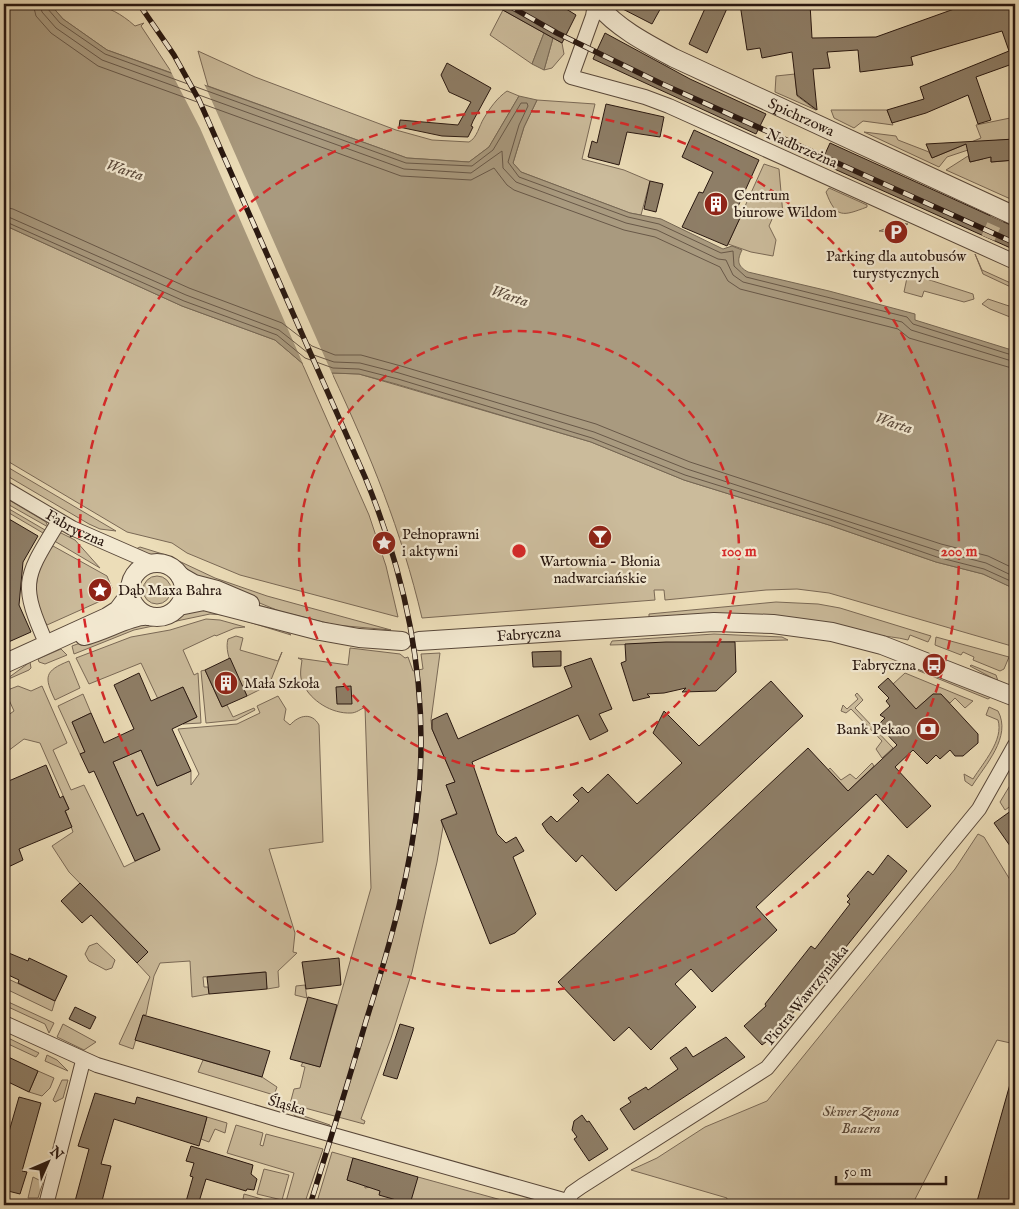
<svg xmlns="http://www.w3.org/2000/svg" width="1019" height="1209" font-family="'IM FELL English',serif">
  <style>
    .green { fill: #cbbb9b; stroke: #7a6956 }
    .water { fill: #a99a7f; stroke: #756653 }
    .pier { fill: #ecddb8 }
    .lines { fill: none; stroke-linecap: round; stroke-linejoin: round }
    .shore { stroke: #685848; stroke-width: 1 }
    .building { fill: #8e7e67; stroke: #281710 }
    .minor-tunnel { stroke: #c5b596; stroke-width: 14; stroke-dasharray: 14 7; stroke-linecap: butt }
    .minor-casing { stroke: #59483a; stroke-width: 16 }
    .tertiary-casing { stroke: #59483a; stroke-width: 20 }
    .minor { stroke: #f3e9d1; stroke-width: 14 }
    .tertiary { stroke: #f3e9d1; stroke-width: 18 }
    .rail-casing { stroke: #281710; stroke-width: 5.5 }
    .rail { stroke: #f3e9d1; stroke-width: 4; stroke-dasharray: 11; stroke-linecap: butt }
    .ring { fill: none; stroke: #d62828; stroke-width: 2.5; stroke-dasharray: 9 6 }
    .labels { text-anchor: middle; stroke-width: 4.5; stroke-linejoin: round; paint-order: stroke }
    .street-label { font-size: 15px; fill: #281710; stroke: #f3e9d1 }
    .poi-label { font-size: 15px; fill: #281710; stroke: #f3e9d1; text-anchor: start }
    .park-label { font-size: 15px; font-style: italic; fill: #59483a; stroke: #f3e9d1 }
    .water-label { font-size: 16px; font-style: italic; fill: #5c4b3c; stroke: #f3e9d1 }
    .centre { fill: #d62828; stroke: #f3e9d1; stroke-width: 2.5 }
    .ring-label { font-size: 15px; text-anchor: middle; font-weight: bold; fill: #d62828; stroke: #f3e9d1; stroke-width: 4.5; stroke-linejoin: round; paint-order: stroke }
  </style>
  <rect width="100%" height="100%" fill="#ecddb8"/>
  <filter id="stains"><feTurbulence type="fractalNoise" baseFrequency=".004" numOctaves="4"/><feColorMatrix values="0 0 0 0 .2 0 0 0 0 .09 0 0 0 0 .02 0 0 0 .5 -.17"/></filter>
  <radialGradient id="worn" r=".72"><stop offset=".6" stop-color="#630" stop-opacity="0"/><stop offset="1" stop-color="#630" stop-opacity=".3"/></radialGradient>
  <g class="green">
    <path d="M50,4C87,4 106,0 135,26L144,23L141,26L172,73L107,50L63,19Z"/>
    <polygon points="503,10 544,33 532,64 490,35"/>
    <polygon points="553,38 562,43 564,54 552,68 544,70"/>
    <path d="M198,51L255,77L396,130L432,140L469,142C477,138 479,126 484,118C490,108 497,98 507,91L519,96L489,147L469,162L407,158L208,86Z"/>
    <polygon points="795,74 797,96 816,110 775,92 776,76"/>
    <polygon points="537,100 595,104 582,159 624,170 650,181 641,215 630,213 521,172 513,163 524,127"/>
    <polygon points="831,110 887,110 893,125 863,121 854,128 834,118"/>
    <polygon points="1015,117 1015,139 990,141 991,162 1015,160 1015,201 946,170 968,156 970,162 983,159 980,146 947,157 939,167 864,132 896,136 898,140 929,152 932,158 981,138 976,125"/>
    <polygon points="764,164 779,169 783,215 773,217 769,226 776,240 773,256 751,252 728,244"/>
    <path d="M829,188L867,205V207C843,216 836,219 826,192Z"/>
    <polygon points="901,223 908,224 890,232 879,231"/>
    <polygon points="4,225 182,306 275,340 302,363 369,515 386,566 398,617 240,575 187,553 172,543 127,532 4,459"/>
    <polygon points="975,254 982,270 1015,285 1015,289 983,274"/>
    <polygon points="908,273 973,294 974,299 964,302 924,291 922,297 904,292"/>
    <polygon points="988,299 1015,308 1015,319 990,309 982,304"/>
    <path d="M332,373L359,374L591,442L684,480L829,525L936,562L983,574L1015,589V647L829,593L797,589L766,590L665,600L664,590H654L655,600L422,618C401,529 371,457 332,373Z"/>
    <polygon points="4,465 116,531 100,529 89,524 4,474"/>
    <polygon points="4,497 46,522 48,527 4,502"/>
    <polygon points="4,506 45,530 43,533 4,510"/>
    <polygon points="57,531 75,540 100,568 51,539"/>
    <path d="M53,546L107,576L112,588L105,599L47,625C31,600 33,568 53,546Z"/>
    <polygon points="140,547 166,555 215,578 267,596 391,630 335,625 279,611 187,573 172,559 153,556 134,550"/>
    <circle cx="157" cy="590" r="14"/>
    <path d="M776,602L818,604L840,608L931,636L928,642L910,635L908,640C897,637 886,637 874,634C796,615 730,609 649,618V614Z"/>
    <polygon points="198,605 286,631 291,635 226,615 210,614 134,630 74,654 72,646 129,625 167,622"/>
    <polygon points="206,619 220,620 245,627 235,628 216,636 215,635 183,650 194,675 198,673 201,723 183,724 197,717 183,687 168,694 166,716 141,663 89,684 76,658 131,637 170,630"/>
    <polygon points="714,634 782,637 788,640 610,645 612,641"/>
    <path d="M236,636L243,638L240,650L278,661L282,652L269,685L247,696C240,681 223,656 228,639Z"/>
    <polygon points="936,637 1009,657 1004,669 1000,671 973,660 974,657 963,652 961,655 935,645"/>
    <path d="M350,648L400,654L405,658L408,657L413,671L423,669L421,654L440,653L431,720L432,729L455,782L446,785L457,813L441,820L443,827L437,862L412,972L391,1038L361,1119L365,1121L364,1124L290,1104L294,1089L300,1088L305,1067L301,1066L303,1062L320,1067L371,888L365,707C361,709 356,713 351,713C332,714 311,701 303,684C299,676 301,668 302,660L298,658L348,665Z"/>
    <polygon points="61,649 67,655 45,664 39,662 38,659"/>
    <path d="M69,661L80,688L55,700C44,677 44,671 69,661Z"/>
    <polygon points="30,662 31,668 29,670 4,681"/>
    <polygon points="971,665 996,675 998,681 970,666"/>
    <polygon points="916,666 991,697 988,699 912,668"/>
    <polygon points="205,670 222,707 227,705 233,717 254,708 255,710 236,720 206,723 201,671"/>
    <polygon points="905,673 973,701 965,708 955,698 950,703 941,695 933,694 916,709 893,684"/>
    <path d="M18,686L31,691L42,686L67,743L53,750L71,790L84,785L124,867L160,849L143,813L137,816L113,762L141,750L157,786L191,771V785L199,774L178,729L237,724L260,713L257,706L278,696L286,709L284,720L290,725C299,715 312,712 319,725L323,842L269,849L295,933L293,952L297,953L278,971L279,987L267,989L265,972L203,977L204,987H208L209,994L192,997L190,961L160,963L154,976L146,1015H143L133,1049L119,1044L150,977L137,963L147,952L69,872L52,846L73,832L66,812H62L69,809L40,743L24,739L4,754V718L14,711L5,691Z"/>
    <polygon points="857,693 863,700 855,708 893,748 882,758 876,749 882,741 851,709 846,713 841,711 843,705 847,709 858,699 855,695"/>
    <polygon points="83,694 91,713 72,722 85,752 80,754 58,706"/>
    <path d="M989,707L998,711C1012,737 985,765 972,786L965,781L964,774L973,779C983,763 1004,740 998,720L986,715Z"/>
    <polygon points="872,763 874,766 848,791 828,770 830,768 841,780 850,774 856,779"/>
    <polygon points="1015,777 1015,803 1005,810 1000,802"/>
    <polygon points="978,834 984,837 1015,888 1015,1044 997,1040 912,1205 726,1205 727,1198 631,1170 657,1158 705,1127 767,1101 955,869"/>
    <polygon points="97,943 115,960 112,968 106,970 89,961 85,954 89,946"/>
    <polygon points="4,977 55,1001 52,1011 4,988"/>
    <polygon points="305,985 307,998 295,995 296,986"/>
    <polygon points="4,1000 54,1023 49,1033 45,1024 4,1005"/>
    <polygon points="63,1024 96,1042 84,1050 57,1037"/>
    <polygon points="4,1036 39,1053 36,1057 4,1042"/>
    <polygon points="47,1055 57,1060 68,1071 45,1061"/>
    <polygon points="203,1060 262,1077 277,1087 274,1095 198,1072"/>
    <polygon points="38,1071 54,1078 50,1088 42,1096 29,1092"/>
    <polygon points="62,1080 68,1080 63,1098 55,1102 53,1100"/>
    <polygon points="292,1112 330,1125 330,1128 295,1116"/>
    <polygon points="207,1117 227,1123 225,1133 215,1129 209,1142 201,1139"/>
    <polygon points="236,1125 263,1133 260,1145 263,1146 266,1134 323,1149 304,1205 285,1205 294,1173 227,1153"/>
    <polygon points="332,1152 353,1158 347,1180 365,1185 365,1188 418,1177 505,1201 504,1205 316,1205"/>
    <polygon points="264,1169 289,1175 282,1200 257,1194"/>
    <polygon points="33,1177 43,1182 38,1198 28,1198"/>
    <polygon points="244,1194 283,1205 264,1205 243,1199"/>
  </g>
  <g class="water">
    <path d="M4,4H50L63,19L107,50L407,158L469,162L489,147L519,96L537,100L524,127L513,163L521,172L630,213L661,219L723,249L732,246L742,250C737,260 737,266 748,272L829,291L915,314V320L1015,351V589L983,574L936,562L829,525L684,480L591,442L396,384L359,374L332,373L302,363L275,340L182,306L4,225Z"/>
    <polygon points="544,33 553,38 544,70 532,64"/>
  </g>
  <polygon class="pier" points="170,70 203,82 207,90 333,376 304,366 200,128"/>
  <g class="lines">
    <g class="shore">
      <polyline points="33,4 36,16 51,33 98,66 401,176 471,180 494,168 507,185 514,190 624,230 655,237 720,267 728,281 740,289 898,329 909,338 1015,369"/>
      <polyline points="40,4 42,12 56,28 102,60 404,169 471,173 502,151 503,168 516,182 626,223 657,230 718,259 726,260 733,275 743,282 902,322 911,330 1015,362"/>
      <polyline points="47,4 47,8 60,23 105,54 406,163 472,166 493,150 521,103 527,103 528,106 519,125 508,162 519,177 628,217 659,224 721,253 733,251 734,266 746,277 907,317 913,324 1015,356"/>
      <polyline points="4,207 13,209 189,288 282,323 312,346 335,355 361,355 401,366 596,424 690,462 941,544 988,556 1015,569"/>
      <polyline points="4,215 186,295 279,330 308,353 334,362 360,363 399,373 594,432 687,469 939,551 986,563 1015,577"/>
      <polyline points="4,221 184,301 277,335 305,358 333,368 359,369 398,379 592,438 685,475 830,520 937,557 984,569 1015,583"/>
    </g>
  </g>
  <g class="building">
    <polygon points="492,4 558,4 576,15 562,43"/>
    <polygon points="613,4 663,4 652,24"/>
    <polygon points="707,4 729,4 707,53 689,44"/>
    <polygon points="740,4 810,4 812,38 876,37 968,4 1015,4 1015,63 976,77 991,120 978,124 968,95 926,113 892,123 887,110 924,99 920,87 1009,51 1002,31 911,57 913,65 860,72 858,50 827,52 830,68 813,69 817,110 797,95 792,52 762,58 760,48 747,50"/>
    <polygon points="605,33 690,79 766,114 756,134 593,59"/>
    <polygon points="447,63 491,88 473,121 471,126 473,127 468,137 442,136 399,127 400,120 458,125 471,102 449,92 441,75"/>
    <polygon points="606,104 664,117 660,137 627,132 619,165 588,157 592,141 597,143"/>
    <polygon points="694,130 759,160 735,213 740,218 727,246 682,227 699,192 703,193 713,172 682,157"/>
    <polygon points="1015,139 1015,160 991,162 991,157 970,162 966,144 932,158 926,144"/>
    <polygon points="830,143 1015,227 1015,250 821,163"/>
    <polygon points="650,181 663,184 656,212 644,209"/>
    <polygon points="9,519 38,536 23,562 19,605 31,632 4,644 4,527"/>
    <polygon points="666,642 735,642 736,672 716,691 682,692 686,688 664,693 647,694 650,697 633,701 621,663 626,661 625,644"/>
    <polygon points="561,651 561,666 533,667 532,652"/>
    <polygon points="230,658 247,696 222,707 205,670"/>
    <polygon points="591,658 612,709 599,714 608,731 590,740 578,715 472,762 497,834 506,843 516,837 524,851 513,857 536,914 515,933 490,944 441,820 457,814 446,785 455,782 432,729 432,720 447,713 458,739 572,687 564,667"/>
    <polygon points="139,673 151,701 183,687 197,717 172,729 191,771 157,786 141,750 113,762 137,816 143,813 160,850 135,861 94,771 89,773 80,754 85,752 72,722 91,713 104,743 134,729 114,685"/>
    <polygon points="888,678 916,709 933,694 941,694 978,734 978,743 963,756 955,756 950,750 940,759 936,755 927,764 913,750 895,767 931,806 907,828 876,794 756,907 777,930 712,992 691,969 675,984 696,1007 659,1042 651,1050 629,1027 614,1041 558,982 808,748 848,791 897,745 878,725 885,718 880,715 890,706 886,701 889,698 878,687"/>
    <polygon points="771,681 803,716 616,891 582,855 576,862 547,832 542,824 551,816 557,822 579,801 573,795 582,787 588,793 608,774 637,804 682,763 653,733 664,711 699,746"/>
    <polygon points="351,686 352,704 337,704 336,687"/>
    <polygon points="46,765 60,798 63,796 69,809 65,811 72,827 19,849 23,860 4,869 4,783"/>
    <polygon points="1015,808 1015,853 994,823"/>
    <polygon points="888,855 907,871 775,1035 762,1045 744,1026 766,1006 765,1004 811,946 815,949 850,904 847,902 850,899 847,896 868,871 873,875"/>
    <polygon points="80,883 148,952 137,963 91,915 82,923 61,901"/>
    <polygon points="4,951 28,961 29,958 67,976 55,1001 18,983 19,980 4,973"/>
    <polygon points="339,958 341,985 306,989 302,962"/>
    <polygon points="266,972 267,989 209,994 207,977"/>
    <polygon points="308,997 337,1005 320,1067 290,1059"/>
    <polygon points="75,1007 96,1017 90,1029 69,1019"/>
    <polygon points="143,1015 270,1051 262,1077 135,1040"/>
    <polygon points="400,1024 414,1028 397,1079 383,1075"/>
    <polygon points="726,1037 745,1057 634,1130 620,1109 631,1102 628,1098 646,1087 648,1090 678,1069 670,1058 686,1047 693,1057"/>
    <polygon points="4,1055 38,1071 29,1092 4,1080"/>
    <polygon points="1012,1077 1015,1077 1015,1205 976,1205"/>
    <polygon points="95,1093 135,1104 137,1097 207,1117 199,1146 114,1119 101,1164 111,1166 101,1205 74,1205 89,1149 78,1146"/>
    <polygon points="19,1097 41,1103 22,1171 27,1172 20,1194 4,1190 4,1149"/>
    <polygon points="582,1115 587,1122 589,1121 608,1149 589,1161 574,1139 577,1137 572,1130 574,1121"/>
    <polygon points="191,1146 253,1165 251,1174 257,1179 254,1190 247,1189 246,1191 206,1179 198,1205 185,1205 193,1177 190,1176 194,1163 186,1161"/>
    <polygon points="353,1158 418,1177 410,1204 379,1195 380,1191 347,1180"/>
  </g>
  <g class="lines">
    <polyline class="minor-tunnel" points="988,238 997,218"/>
    <g class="minor-casing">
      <g id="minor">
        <polyline points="595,4 593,16 571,77 645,97 669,106 1015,262"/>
        <path id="s1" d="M4,488L72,528L152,563"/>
        <path d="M47,645C19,582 24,579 59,521"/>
        <polyline points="4,1023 97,1065 280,1120 567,1201"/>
        <polyline points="46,1205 83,1061"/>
        <polyline points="566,1205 572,1193 582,1186 767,1068 979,809 1015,745"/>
      </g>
    </g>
    <g class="tertiary-casing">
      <g id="tertiary">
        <path id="s2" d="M597,4C617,28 646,43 674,58L1015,216"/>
        <circle cx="157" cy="590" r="27"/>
        <polyline points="180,576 194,584 217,590 250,604"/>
        <polyline points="179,606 204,601 320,631 359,638 402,641"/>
        <path d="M84,636C103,632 133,614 148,616"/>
        <path id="s3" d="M419,641L714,622L773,624L832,632L882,645L1015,697"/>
        <polyline points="4,664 107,617 118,610 130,594"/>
      </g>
    </g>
    <use href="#minor" class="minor"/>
    <use href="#tertiary" class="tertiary"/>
    <g class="rail-casing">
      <g id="rail">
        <path d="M139,4L174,55L199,100L365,477C406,576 428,682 419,790C412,869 390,945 366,1021C348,1083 329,1144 310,1205"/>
        <polyline points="506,4 557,33 660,83 1015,243"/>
      </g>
    </g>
    <use href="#rail" class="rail"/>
  </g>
  <g class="ring">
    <circle cx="519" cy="551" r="220"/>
    <circle cx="519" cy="551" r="440"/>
  </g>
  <defs>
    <g id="building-disc" transform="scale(1.25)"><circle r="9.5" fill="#8f2418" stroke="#f3e9d1"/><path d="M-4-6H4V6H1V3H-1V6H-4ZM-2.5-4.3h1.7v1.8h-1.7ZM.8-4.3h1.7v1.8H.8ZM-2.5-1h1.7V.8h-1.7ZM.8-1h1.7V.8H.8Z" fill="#fff"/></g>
    <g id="parking-disc" transform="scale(1.25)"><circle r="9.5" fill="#8f2418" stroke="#f3e9d1"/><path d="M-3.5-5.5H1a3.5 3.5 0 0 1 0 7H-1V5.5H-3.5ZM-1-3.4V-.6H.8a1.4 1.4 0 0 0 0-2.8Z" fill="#fff"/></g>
    <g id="bar-disc" transform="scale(1.25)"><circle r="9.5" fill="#8f2418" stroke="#f3e9d1"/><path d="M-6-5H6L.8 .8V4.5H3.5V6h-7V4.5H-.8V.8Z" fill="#fff"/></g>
    <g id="sight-disc" transform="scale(1.25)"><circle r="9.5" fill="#8f2418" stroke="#f3e9d1"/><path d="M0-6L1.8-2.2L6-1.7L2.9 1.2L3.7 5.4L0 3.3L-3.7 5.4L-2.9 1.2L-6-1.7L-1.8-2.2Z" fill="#fff"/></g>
    <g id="bus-disc" transform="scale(1.25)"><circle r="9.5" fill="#8f2418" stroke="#f3e9d1"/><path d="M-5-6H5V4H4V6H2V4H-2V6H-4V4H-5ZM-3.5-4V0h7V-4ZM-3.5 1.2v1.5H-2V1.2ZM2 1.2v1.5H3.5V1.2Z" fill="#fff"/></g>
    <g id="bank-disc" transform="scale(1.25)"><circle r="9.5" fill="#8f2418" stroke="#f3e9d1"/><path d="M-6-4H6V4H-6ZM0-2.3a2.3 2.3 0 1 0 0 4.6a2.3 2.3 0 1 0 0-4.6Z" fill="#fff"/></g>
  </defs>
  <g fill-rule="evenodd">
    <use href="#building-disc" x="716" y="204"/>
    <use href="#parking-disc" x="896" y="232"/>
    <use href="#bar-disc" x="600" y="537"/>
    <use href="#sight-disc" x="384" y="543"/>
    <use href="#sight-disc" x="100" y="590"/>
    <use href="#bus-disc" x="934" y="665"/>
    <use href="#building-disc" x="226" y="683"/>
    <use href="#bank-disc" x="928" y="729"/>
  </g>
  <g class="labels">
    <g class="street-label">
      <text dy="5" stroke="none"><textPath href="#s2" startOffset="235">Spichrzowa</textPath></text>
      <text transform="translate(802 148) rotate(24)" y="5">Nadbrzeżna</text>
      <text dy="5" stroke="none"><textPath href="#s1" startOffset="82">Fabryczna</textPath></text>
      <text dy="5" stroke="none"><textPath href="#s3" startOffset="110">Fabryczna</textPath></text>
      <text transform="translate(806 995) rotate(-51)" y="5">Piotra Wawrzyniaka</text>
      <text transform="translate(287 1105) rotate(16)" y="5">Śląska</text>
    </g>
    <g class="poi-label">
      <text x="734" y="200">Centrum<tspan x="734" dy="17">biurowe Wildom</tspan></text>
      <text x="896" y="261" text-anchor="middle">Parking dla autobusów<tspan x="896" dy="17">turystycznych</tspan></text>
      <text x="402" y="539">Pełnoprawni<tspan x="402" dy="17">i aktywni</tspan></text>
      <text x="600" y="566" text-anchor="middle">Wartownia - Błonia<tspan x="600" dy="17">nadwarciańskie</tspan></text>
      <text x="118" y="595">Dąb Maxa Bahra</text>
      <text x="916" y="670" text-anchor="end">Fabryczna</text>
      <text x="244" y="688">Mała Szkoła</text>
      <text x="910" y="734" text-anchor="end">Bank Pekao</text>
    </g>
    <g class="park-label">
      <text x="861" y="1116">Skwer Zenona<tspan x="861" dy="17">Bauera</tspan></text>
    </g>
    <g class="water-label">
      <text transform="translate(125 169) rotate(18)" y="6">Warta</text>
      <text transform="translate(510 295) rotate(18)" y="6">Warta</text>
      <text transform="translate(894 422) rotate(18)" y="6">Warta</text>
    </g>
  </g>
  <circle cx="519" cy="551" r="8" class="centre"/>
  <g class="ring-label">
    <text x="739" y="556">100 m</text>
    <text x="959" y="556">200 m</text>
  </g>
  <rect width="1019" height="1209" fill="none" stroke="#ecddb8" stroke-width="20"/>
  <rect x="5" y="5" width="1009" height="1199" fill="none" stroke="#281710" stroke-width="2.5"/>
  <rect x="10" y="10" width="999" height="1189" fill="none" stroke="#281710"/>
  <g transform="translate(48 1162) rotate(45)" stroke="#f3e9d1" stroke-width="4" paint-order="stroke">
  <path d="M0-4L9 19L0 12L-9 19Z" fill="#281710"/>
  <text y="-8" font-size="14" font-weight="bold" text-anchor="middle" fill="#281710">N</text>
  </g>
  <path d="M836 1176v8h110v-8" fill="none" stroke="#281710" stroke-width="2.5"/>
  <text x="844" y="1176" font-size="15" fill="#281710" stroke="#f3e9d1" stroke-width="4" paint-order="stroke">50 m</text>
  <rect width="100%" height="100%" filter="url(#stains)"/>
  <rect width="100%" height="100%" fill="url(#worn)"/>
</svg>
